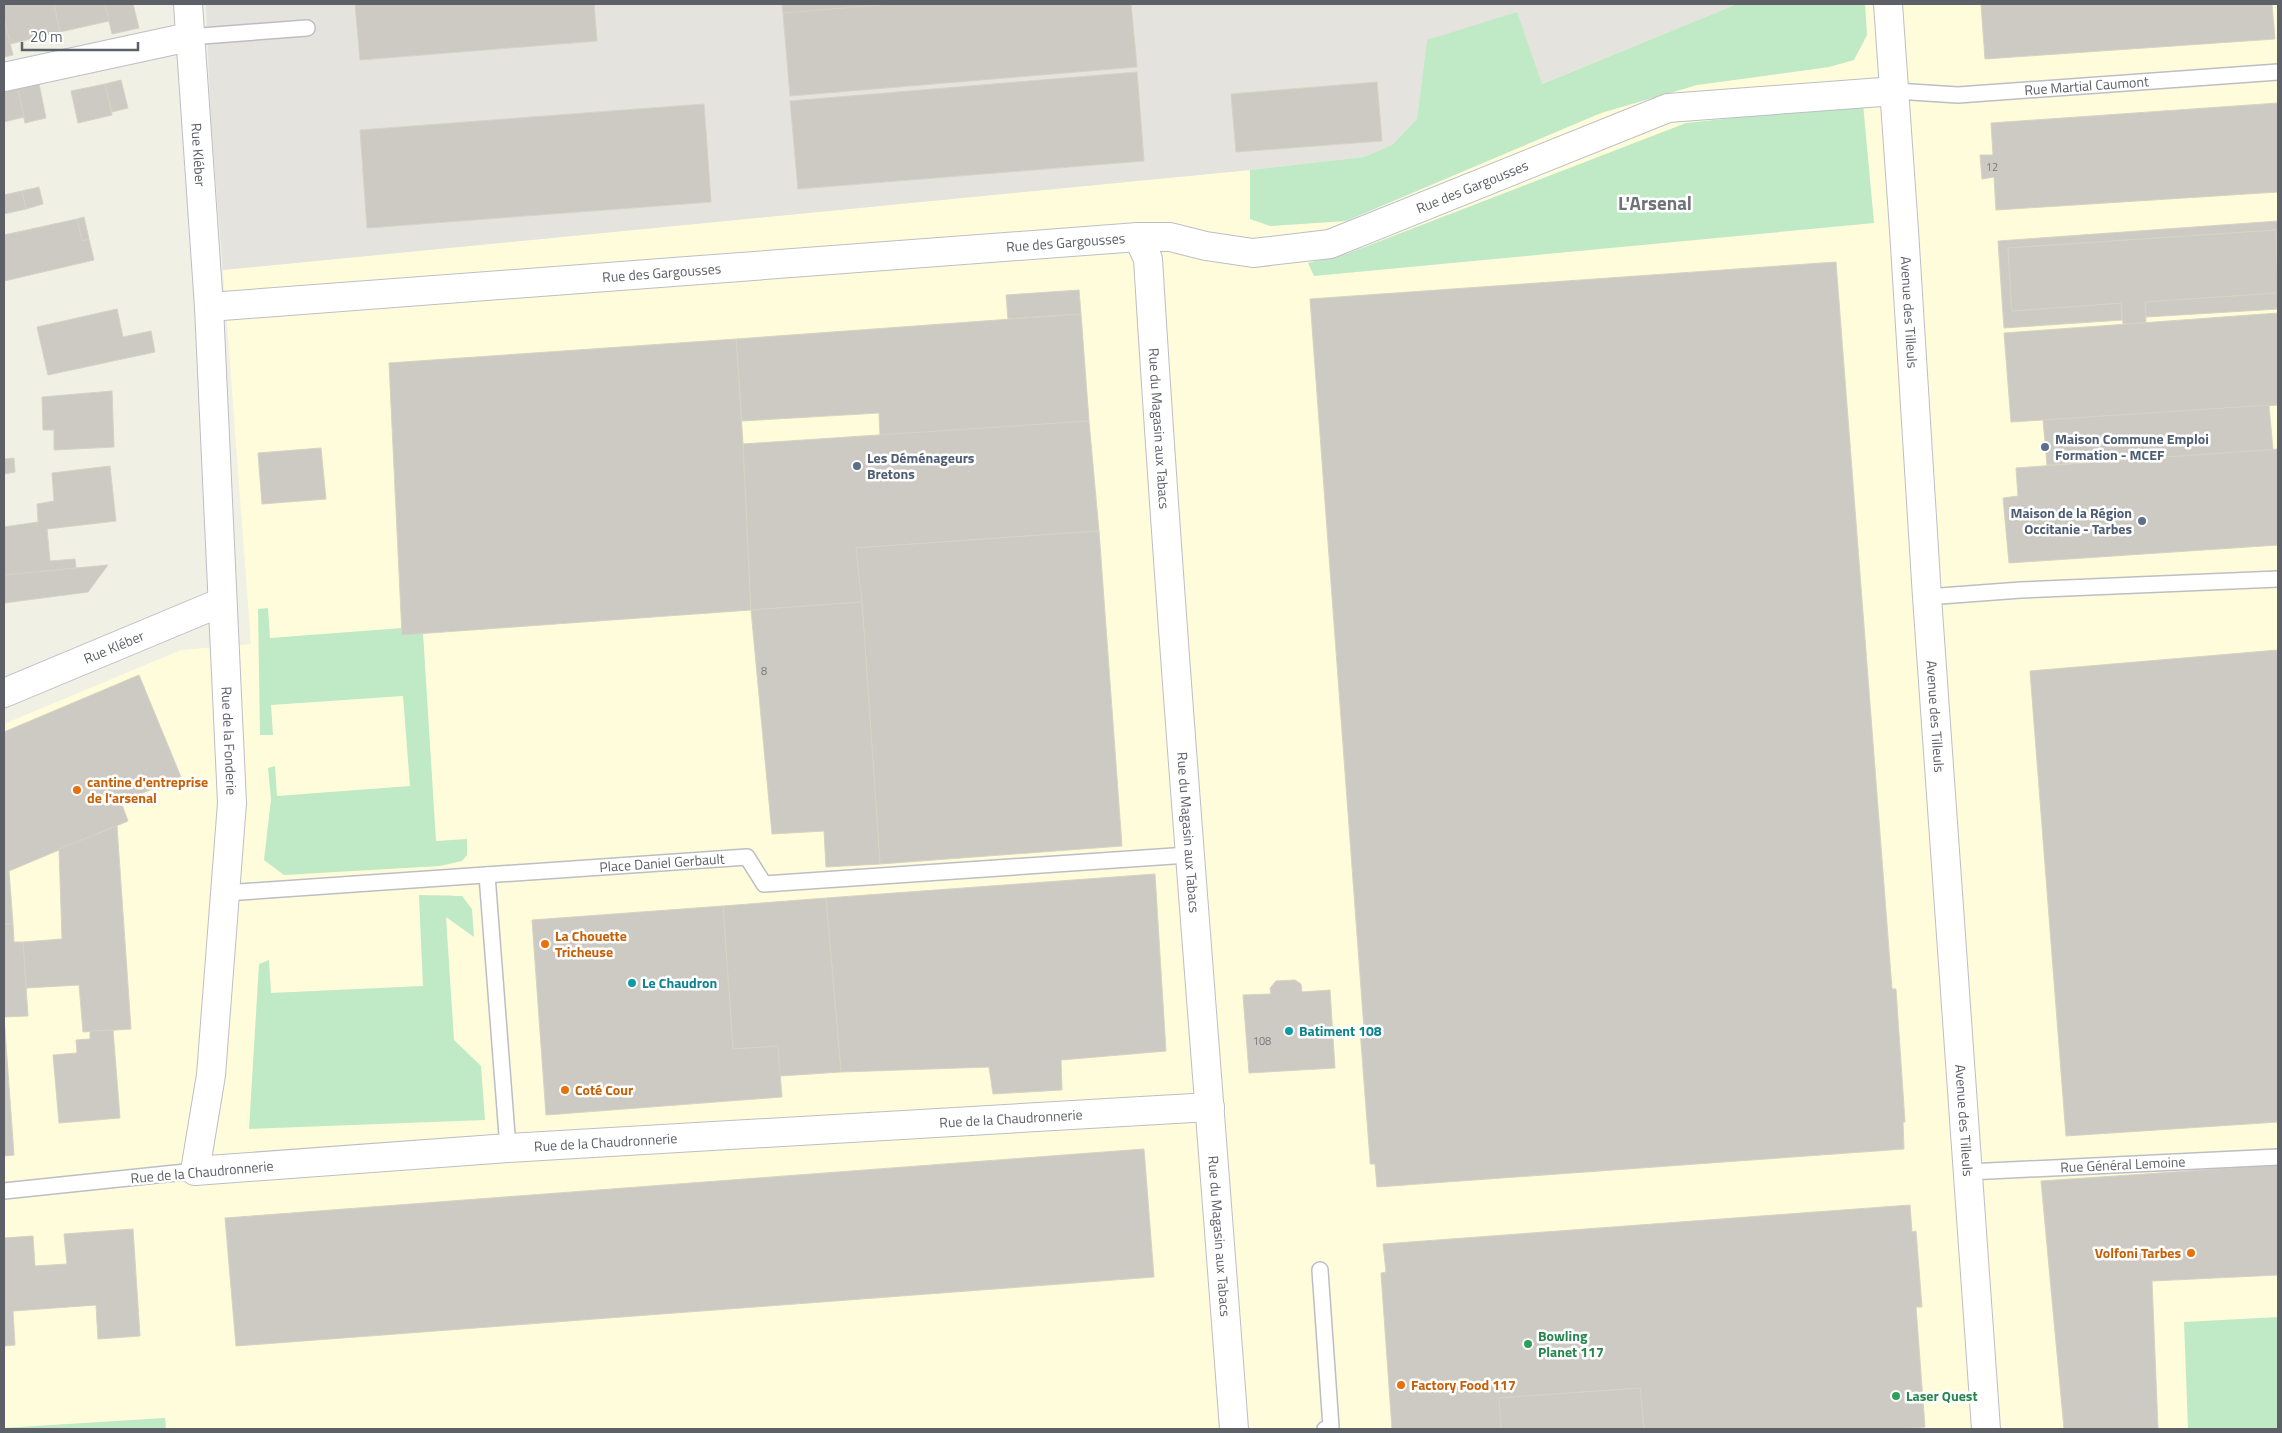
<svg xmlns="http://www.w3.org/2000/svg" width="2282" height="1433" font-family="'Titillium Web',sans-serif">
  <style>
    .commercial { fill: #fffcdc; fill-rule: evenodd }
    .industrial { fill: #e4e3dd }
    .green { fill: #c0eac6 }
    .building { fill: #cccac2; stroke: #d6d3c3 }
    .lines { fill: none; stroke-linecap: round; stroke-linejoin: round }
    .service-casing { stroke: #bdbec5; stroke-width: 18 }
    .minor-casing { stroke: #bdbec5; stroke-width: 30 }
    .service { stroke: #fff; stroke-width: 15 }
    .minor { stroke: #fff; stroke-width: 28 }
    .service-dot { fill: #5c6f8a; stroke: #fff; stroke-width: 2 }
    .food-dot { fill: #e8710a; stroke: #fff; stroke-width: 2 }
    .culture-dot { fill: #0f9aa8; stroke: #fff; stroke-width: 2 }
    .leisure-dot { fill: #2e9e5b; stroke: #fff; stroke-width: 2 }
    .labels { text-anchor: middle; stroke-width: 5; stroke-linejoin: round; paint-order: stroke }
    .number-label { font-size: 11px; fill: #797a7e }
    .street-label { font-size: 14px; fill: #5d6067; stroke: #fff }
    .service-label { font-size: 14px; font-weight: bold; fill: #4e5e75; stroke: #fff; text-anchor: start }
    .food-label { font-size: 14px; font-weight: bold; fill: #c56008; stroke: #fff; text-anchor: start }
    .culture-label { font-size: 14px; font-weight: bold; fill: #0d838f; stroke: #fff; text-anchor: start }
    .leisure-label { font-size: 14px; font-weight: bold; fill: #27864d; stroke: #fff; text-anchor: start }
    .district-label { font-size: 19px; font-weight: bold; fill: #6e7279; stroke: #fff }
  </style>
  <rect width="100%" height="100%" fill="#f1f0e5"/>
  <path class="commercial" d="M1865,4H2278V1429H166L165,1418L4,1428V724L181,650L251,644L223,270L1250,170V219L1270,226L1346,221L1601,113L1697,85L1829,67L1853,60L1867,35ZM1863,105L1874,223L1314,276L1309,263ZM451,895L474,937L445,916L454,1040L481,1066L249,1129L269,960L271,993L423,986L419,896Z"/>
  <polygon class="industrial" points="206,4 1737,4 1541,84 1427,40 1417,119 1392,145 1364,157 1250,170 223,270 211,126"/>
  <g class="green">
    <polygon points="1737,4 1865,4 1867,35 1854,60 1829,67 1697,85 1601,113 1346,221 1270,226 1250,219 1250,170 1364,157 1392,145 1417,119 1427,40 1517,12 1542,84"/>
    <polygon points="1863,104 1874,223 1314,276 1308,263 1349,253 1686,123"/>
    <polygon points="268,608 270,638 402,628 402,635 423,633 436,841 467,839 467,855 462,861 440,866 284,875 264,860 271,799 268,768 275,766 277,796 410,786 403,696 271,705 273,735 260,735 258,609"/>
    <polygon points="419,895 462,896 472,909 474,937 446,917 454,1040 481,1066 485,1120 249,1129 259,964 269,960 271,993 423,986"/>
    <polygon points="2278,1317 2278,1429 2188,1429 2184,1322"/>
    <polygon points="165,1418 166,1429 4,1429 4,1428"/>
  </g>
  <g class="building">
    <polygon points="4,4 54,4 60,32 10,44 4,18"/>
    <polygon points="54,4 105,4 109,21 60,32"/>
    <polygon points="105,4 133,4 139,28 112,34"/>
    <polygon points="355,4 594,4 597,41 360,60"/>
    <polygon points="782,4 892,4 783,13"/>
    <polygon points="892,4 1131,4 1137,67 790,96 783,13"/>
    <polygon points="1981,4 2272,4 2275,39 1985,59"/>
    <polygon points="4,18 13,55 4,57"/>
    <polygon points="1137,72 1144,161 798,189 790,101"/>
    <polygon points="121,80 128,108 112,112 105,84"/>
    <polygon points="1377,82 1382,141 1236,152 1231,94"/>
    <polygon points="39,84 46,118 25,123 18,89"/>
    <polygon points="105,84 112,115 78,123 71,91"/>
    <polygon points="18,89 24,117 4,122 4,92"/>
    <polygon points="2278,103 2278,192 1996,210 1994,177 1982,179 1980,155 1993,155 1991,123"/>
    <polygon points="704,104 711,202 367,228 360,130"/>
    <polygon points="39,187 43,204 26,209 22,191"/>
    <polygon points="22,191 26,209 4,214 4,195"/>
    <polygon points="84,217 89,239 82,241 77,219"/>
    <polygon points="77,219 82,241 89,239 94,260 4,281 4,235"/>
    <polygon points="2278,221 2278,263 2276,230 2008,248 2012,311 2121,303 2122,320 2004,328 1998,241"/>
    <polygon points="2276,230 2278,293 2145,302 2146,323 2123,324 2121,303 2012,311 2008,248"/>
    <polygon points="1836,262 1892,989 1896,989 1905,1122 1903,1122 1904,1149 1377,1187 1375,1164 1370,1164 1370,1160 1360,1029 1364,1029 1310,299"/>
    <polygon points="1079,290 1081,314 1008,319 1006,295"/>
    <polygon points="2278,293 2278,309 2146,317 2145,302"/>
    <polygon points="117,309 123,337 151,331 155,352 48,375 37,327"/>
    <polygon points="2278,313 2278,405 2011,422 2004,333"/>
    <polygon points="1081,314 1089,421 880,436 879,413 742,421 736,339"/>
    <polygon points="736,339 743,444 751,610 402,635 389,363"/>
    <polygon points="112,391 114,447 54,450 54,430 43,430 42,397"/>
    <polygon points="2269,405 2273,450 2047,465 2043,420"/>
    <polygon points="1089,421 1099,531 856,548 862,602 751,610 743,444"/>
    <polygon points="321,448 326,499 262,504 258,453"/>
    <polygon points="2278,449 2278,545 2009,563 2003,498 2018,496 2016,468"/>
    <polygon points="14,458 15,472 4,474 4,459"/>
    <polygon points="110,466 116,521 47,529 50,561 75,559 76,568 4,575 4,527 38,522 37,504 54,501 52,473"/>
    <polygon points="1099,531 1122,846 880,864 862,602 856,548"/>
    <polygon points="108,565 88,592 4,603 4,575"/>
    <polygon points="862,602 880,864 826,867 824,831 772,834 751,610"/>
    <polygon points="2278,650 2278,1122 2066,1136 2030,671"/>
    <polygon points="139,675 181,777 121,802 128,821 9,871 13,924 4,924 4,732"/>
    <polygon points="117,826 131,1029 83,1032 79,985 26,988 23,942 62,939 59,849"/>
    <polygon points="1155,874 1166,1051 1061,1060 1062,1090 993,1094 989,1067 841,1072 826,898"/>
    <polygon points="826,898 841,1072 780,1076 778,1046 733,1049 723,906"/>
    <polygon points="723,906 733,1049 778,1046 782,1097 546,1115 532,920"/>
    <polygon points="4,924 13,924 14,942 23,942 28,1016 4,1017 14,1155 4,1156"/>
    <polygon points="1295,980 1301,984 1302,992 1330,990 1335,1068 1249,1073 1243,995 1271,994 1270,988 1276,981"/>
    <polygon points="113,1030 120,1118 59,1123 53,1055 77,1053 76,1040 90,1039 90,1031"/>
    <polygon points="1144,1149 1154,1277 236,1346 225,1218"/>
    <polygon points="2278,1165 2278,1275 2152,1281 2158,1429 2064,1429 2041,1181"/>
    <polygon points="1910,1205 1912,1232 1916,1231 1922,1307 1916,1307 1925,1427 1896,1429 1644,1429 1640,1388 1499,1398 1501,1429 1392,1429 1381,1273 1386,1272 1383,1244"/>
    <polygon points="133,1229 140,1336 98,1339 96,1305 13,1311 15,1345 4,1346 4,1238 33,1236 35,1266 67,1264 64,1234"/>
    <polygon points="1640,1388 1644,1429 1501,1429 1499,1398"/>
  </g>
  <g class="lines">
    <g class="service-casing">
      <g id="service">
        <polyline points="189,37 307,28"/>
        <path id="s1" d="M1895,91L1958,95L2278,72"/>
        <polyline points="1927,597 2021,590 2278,579"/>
        <polyline points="487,875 508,1148"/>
        <path id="s2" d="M225,893L747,857L764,884L1188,855"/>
        <path id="s3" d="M1968,1172L2278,1157"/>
        <polyline points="4,1191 195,1171"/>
        <polyline points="1320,1270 1331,1427 1325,1429"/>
      </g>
    </g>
    <g class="minor-casing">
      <g id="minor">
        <path id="s4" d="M188,4L209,307L232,803L211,1075L195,1171L508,1148L1210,1107"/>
        <path id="s5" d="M1888,4L1904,230L1927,597L1986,1429"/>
        <polyline points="4,77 189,37"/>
        <path id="s6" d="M1138,237L1148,259C1172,650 1205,1039 1234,1429"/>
        <path id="s7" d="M209,307L1138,237H1170L1206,246L1253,253L1330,244L1668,108L1895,91"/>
        <path id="s8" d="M4,693L222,602"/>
      </g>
    </g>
    <use href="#service" class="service"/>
    <use href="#minor" class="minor"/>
  </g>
  <g class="service-dot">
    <circle cx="2045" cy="447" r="5"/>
    <circle cx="857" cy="466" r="5"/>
    <circle cx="2142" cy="521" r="5"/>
  </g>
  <g class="food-dot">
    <circle cx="77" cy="790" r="5"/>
    <circle cx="545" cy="944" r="5"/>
    <circle cx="565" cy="1090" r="5"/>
    <circle cx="2191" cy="1253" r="5"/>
    <circle cx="1401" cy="1385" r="5"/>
  </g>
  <g class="culture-dot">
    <circle cx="632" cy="983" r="5"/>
    <circle cx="1289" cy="1031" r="5"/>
  </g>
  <g class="leisure-dot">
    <circle cx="1528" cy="1344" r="5"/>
    <circle cx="1896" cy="1396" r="5"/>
  </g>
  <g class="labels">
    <g class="number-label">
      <text x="1992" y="171">12</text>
      <text x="764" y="675">8</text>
      <text x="1262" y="1045">108</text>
    </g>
    <g class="street-label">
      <text dy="5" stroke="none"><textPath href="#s1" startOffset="192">Rue Martial Caumont</textPath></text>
      <text dy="5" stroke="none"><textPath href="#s4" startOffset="151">Rue Kléber</textPath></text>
      <text dy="5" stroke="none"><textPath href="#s7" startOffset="1279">Rue des Gargousses</textPath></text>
      <text dy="5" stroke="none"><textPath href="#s7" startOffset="859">Rue des Gargousses</textPath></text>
      <text dy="5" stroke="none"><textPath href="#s7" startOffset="454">Rue des Gargousses</textPath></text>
      <text dy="5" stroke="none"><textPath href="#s5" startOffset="309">Avenue des Tilleuls</textPath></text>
      <text dy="5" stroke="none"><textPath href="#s6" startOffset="194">Rue du Magasin aux Tabacs</textPath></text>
      <text dy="5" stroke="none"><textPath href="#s8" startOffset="119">Rue Kléber</textPath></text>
      <text dy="5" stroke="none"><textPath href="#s5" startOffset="714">Avenue des Tilleuls</textPath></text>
      <text dy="5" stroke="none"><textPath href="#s4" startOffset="738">Rue de la Fonderie</textPath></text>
      <text dy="5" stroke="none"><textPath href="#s6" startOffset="599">Rue du Magasin aux Tabacs</textPath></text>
      <text dy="5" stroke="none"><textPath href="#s2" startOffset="438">Place Daniel Gerbault</textPath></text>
      <text dy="5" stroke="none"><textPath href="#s4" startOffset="1988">Rue de la Chaudronnerie</textPath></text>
      <text dy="5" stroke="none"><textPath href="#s5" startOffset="1119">Avenue des Tilleuls</textPath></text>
      <text dy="5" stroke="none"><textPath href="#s4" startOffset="1582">Rue de la Chaudronnerie</textPath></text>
      <text dy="5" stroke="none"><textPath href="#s3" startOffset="155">Rue Général Lemoine</textPath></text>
      <text transform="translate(202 1172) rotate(-5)" y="5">Rue de la Chaudronnerie</text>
      <text dy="5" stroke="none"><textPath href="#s6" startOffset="1004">Rue du Magasin aux Tabacs</textPath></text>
    </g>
    <g class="service-label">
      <text x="2055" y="444">Maison Commune Emploi<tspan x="2055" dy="16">Formation - MCEF</tspan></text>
      <text x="867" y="463">Les Déménageurs<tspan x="867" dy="16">Bretons</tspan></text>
      <text x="2132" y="518" text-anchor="end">Maison de la Région<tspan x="2132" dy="16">Occitanie - Tarbes</tspan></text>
    </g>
    <g class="food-label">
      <text x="87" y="787">cantine d'entreprise<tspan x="87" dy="16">de l'arsenal</tspan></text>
      <text x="555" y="941">La Chouette<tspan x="555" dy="16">Tricheuse</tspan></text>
      <text x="575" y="1095">Coté Cour</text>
      <text x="2181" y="1258" text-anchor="end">Volfoni Tarbes</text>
      <text x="1411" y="1390">Factory Food 117</text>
    </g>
    <g class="culture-label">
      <text x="642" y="988">Le Chaudron</text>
      <text x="1299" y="1036">Batiment 108</text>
    </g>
    <g class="leisure-label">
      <text x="1538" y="1341">Bowling<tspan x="1538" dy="16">Planet 117</tspan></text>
      <text x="1906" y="1401">Laser Quest</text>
    </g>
    <g class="district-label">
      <text x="1655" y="210">L'Arsenal</text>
    </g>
  </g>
  <rect width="2282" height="1433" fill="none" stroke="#5d6067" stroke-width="10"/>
  <path d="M22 42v8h116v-8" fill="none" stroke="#5d6067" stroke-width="2.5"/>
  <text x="30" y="42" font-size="15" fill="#5d6067" stroke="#ffffff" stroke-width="4" paint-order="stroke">20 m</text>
</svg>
